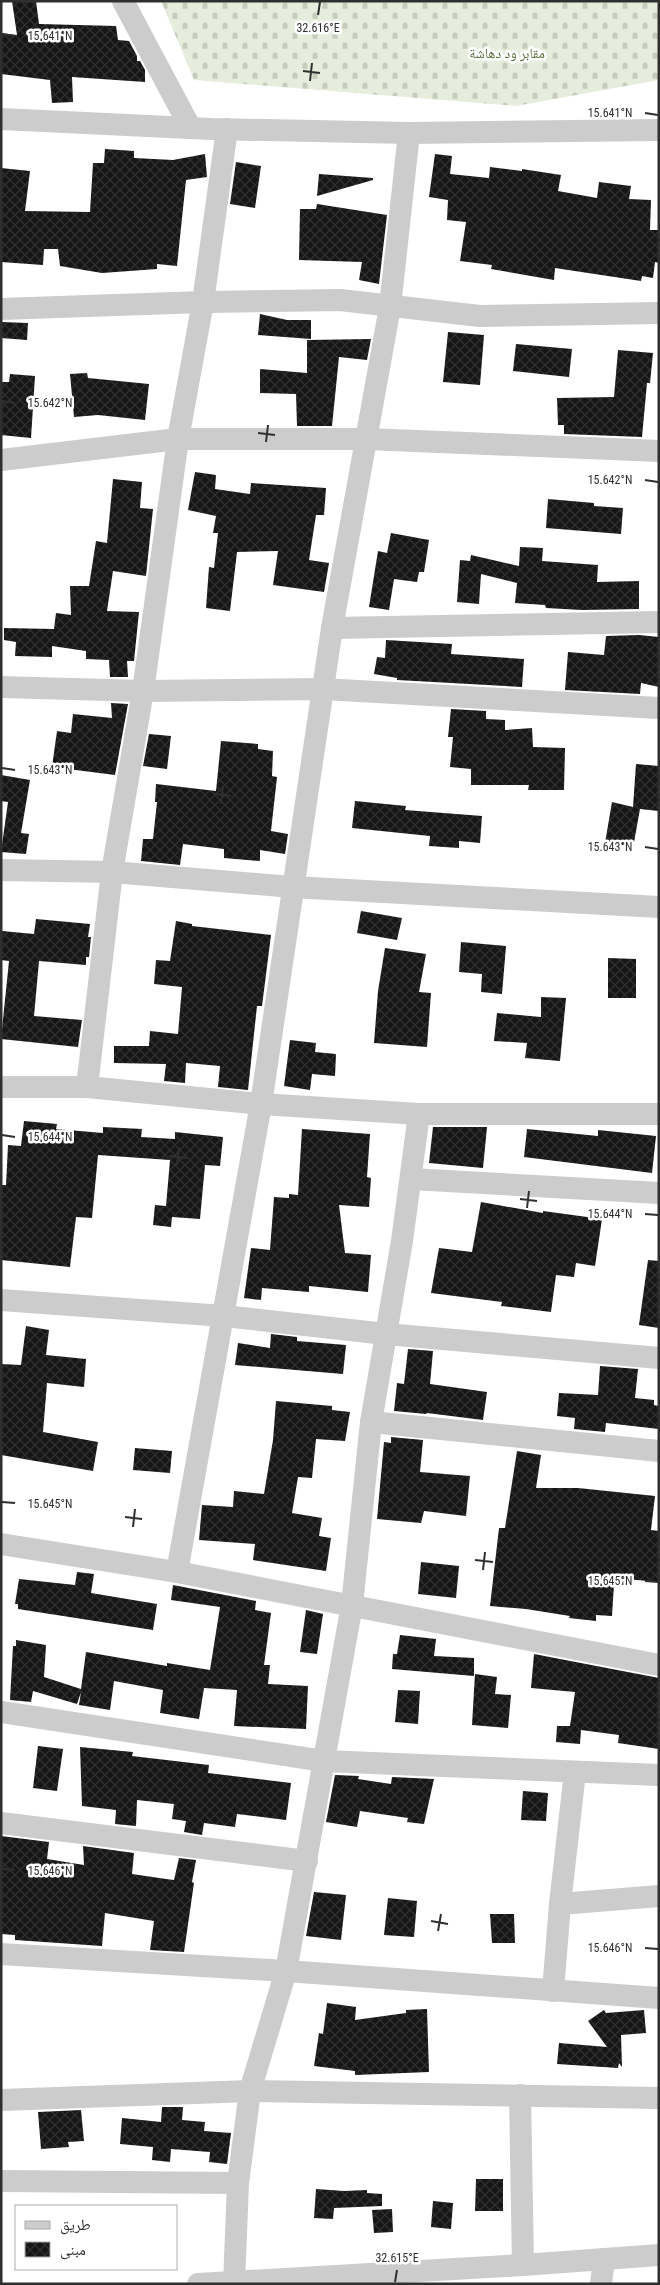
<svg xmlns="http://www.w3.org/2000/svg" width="660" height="2285" font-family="'Roboto Condensed','Noto Naskh Arabic',sans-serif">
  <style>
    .cemetery { fill: url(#cemetery-stones) }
    .building { fill: url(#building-cross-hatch) }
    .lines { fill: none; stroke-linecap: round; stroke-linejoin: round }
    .minor { stroke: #ccc; stroke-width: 22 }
    .ticks { fill: none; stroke: #2f2f2f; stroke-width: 2 }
    .labels { text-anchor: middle; stroke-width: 5; stroke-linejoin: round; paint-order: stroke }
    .park-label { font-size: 14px; fill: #566e39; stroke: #fff }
    .ticks-label { font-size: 12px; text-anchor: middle; fill: #2f2f2f; stroke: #fff; stroke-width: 5; stroke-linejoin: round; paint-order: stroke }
  </style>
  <defs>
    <pattern id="cemetery-stones" width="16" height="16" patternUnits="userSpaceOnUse" patternTransform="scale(1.25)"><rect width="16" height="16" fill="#e7eddc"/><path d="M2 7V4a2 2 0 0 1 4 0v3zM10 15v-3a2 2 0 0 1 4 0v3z" fill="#c6ccbd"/></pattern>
    <pattern id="building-cross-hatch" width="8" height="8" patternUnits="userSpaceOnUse" patternTransform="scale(1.25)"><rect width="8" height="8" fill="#161616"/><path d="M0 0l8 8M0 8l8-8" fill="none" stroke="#303030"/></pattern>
  </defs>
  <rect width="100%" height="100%" fill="#fff"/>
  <polygon class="cemetery" points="161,1 659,1 659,80 516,106 194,80"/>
  <g class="building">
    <polygon points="12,1 36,1 39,24 116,26 118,40 129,41 137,56 137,61 140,61 145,70 145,82 72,77 73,102 52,103 50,80 1,74 1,33 17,35"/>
    <polygon points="105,149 134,151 134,158 173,160 205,154 207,177 186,180 177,266 157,264 157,269 102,273 60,266 58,249 44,249 43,265 1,262 1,168 30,171 25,211 90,212 93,163 104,163"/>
    <polygon points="435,154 452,156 450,174 489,178 490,167 522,171 522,169 561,175 558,191 597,198 599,182 631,186 629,199 651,200 650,230 659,230 659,263 655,262 653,278 642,276 641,281 555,268 554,280 491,269 492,265 460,261 466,222 447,220 448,200 429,197"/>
    <polygon points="236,162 261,166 255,208 230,204"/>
    <polygon points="319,174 373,178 373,180 317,196"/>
    <polygon points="317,204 387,215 379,284 359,280 362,262 299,260 300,209 316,209"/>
    <polygon points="260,314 287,320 311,320 311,339 258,335"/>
    <polygon points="2,322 28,323 27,340 1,338"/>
    <polygon points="448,332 484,335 480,385 443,382"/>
    <polygon points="371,339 367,360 339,357 332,426 297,426 296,394 260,393 260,369 307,373 307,340"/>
    <polygon points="516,344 572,349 569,377 513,371"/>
    <polygon points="618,350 653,353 650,383 647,383 642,437 564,434 564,425 558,425 557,398 614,397"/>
    <polygon points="87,373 88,378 149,384 145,420 98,415 74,417 70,374"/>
    <polygon points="10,374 35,376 31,438 1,435 1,382 9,382"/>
    <polygon points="195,472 216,475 215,489 250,494 251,483 326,488 324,515 316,515 309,560 329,563 324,592 273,585 278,551 237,552 230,611 206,608 209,567 214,568 218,533 213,533 216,516 188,510"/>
    <polygon points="113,479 142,482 140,508 153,509 146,576 113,571 107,611 139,612 134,661 127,661 128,677 110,677 109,660 86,659 86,651 52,646 52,657 15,656 16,642 4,640 4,628 54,629 56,613 71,615 70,586 89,586 96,541 107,543"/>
    <polygon points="548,499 594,503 594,506 623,508 621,534 546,528"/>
    <polygon points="391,533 429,540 424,572 419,572 417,582 394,579 389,610 369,607 378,551 387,553"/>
    <polygon points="520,547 543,548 542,561 598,565 597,582 639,581 639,609 582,610 546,608 545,605 515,603 517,583 481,574 479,604 457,602 460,560 470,561 471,555 519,566"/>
    <polygon points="639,635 659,637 659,687 641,683 640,694 565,690 568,652 604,655 606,636"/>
    <polygon points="386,640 452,644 451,654 524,659 522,687 397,680 397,678 374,674 377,657 385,658"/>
    <polygon points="111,703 128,704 115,775 52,767 57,731 71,733 73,714 112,718"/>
    <polygon points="451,709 486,711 486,719 505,720 505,730 532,728 533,747 565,748 564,790 528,790 529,785 471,785 471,769 450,767 453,737 448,737"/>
    <polygon points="149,734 171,736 167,769 143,766"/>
    <polygon points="221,741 258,744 258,749 273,751 272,776 277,777 271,831 288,834 285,854 260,850 260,861 224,858 224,849 183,844 180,865 141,861 143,839 153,839 157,802 155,802 156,784 216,791"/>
    <polygon points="636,764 659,766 659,811 640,809 633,848 605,843 612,802 633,807"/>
    <polygon points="1,775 30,780 21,833 29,834 26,854 1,852 8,802 1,801"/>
    <polygon points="355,801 406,806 405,810 482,816 480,843 459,841 459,848 429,846 430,836 352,828"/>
    <polygon points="361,911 402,918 397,940 357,933"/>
    <polygon points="36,919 90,924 88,937 91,937 89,957 86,957 86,965 39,961 34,1016 82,1020 78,1047 1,1039 9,961 1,960 2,931 34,934"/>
    <polygon points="176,921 192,924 192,926 271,935 262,1006 257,1006 248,1090 218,1087 220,1066 186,1063 185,1083 164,1081 166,1064 114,1063 114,1046 149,1046 150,1031 178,1034 182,987 154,984 156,960 170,961"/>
    <polygon points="461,942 506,946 502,994 481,992 482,974 459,972"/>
    <polygon points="385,948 426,954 419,992 431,993 427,1047 374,1043 378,991"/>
    <polygon points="608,958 636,959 636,998 608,998"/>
    <polygon points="541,997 566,998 560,1061 525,1058 527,1043 494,1041 497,1013 541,1017"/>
    <polygon points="290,1040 316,1043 315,1052 336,1054 335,1076 312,1074 310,1090 284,1086"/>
    <polygon points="24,1121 57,1124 56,1129 103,1133 103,1127 142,1129 141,1137 175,1139 175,1132 223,1137 220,1166 205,1165 200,1219 172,1217 171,1227 153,1225 155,1205 166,1206 170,1160 98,1155 92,1218 76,1217 70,1267 1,1260 1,1185 6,1185 8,1145 21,1146"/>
    <polygon points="433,1127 487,1127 483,1168 429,1163"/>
    <polygon points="302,1129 370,1134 367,1177 371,1178 369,1207 339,1205 345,1253 371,1255 368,1292 309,1286 309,1292 262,1288 261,1300 244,1298 251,1248 270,1250 274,1197 289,1198 289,1194 298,1195"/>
    <polygon points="527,1129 598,1136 598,1130 656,1136 652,1173 524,1157"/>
    <polygon points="481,1202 543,1213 543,1211 602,1219 595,1266 576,1263 574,1277 556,1275 551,1312 501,1306 502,1302 431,1293 439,1248 472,1252"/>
    <polygon points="648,1260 659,1261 659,1328 639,1325"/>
    <polygon points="26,1326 49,1330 46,1355 86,1359 84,1387 47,1383 43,1432 98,1442 93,1471 1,1455 1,1364 21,1365"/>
    <polygon points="271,1334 297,1337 297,1341 346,1345 343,1374 235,1365 238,1343 270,1348"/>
    <polygon points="408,1349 433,1351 430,1384 487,1392 483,1420 427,1413 426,1414 394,1411 397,1383 404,1384"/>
    <polygon points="600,1366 638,1369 635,1398 654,1400 654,1405 659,1406 659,1429 606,1423 605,1432 574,1429 575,1418 557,1416 559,1393 598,1395"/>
    <polygon points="276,1401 332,1406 332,1410 350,1412 345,1441 316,1439 312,1478 298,1477 292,1513 322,1518 319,1536 331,1538 326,1571 253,1560 255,1544 199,1540 202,1505 233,1507 234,1491 264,1494 273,1440"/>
    <polygon points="391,1437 423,1440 420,1472 470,1476 466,1516 424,1511 421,1523 377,1519 384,1442 391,1443"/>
    <polygon points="135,1448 172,1451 170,1473 133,1470"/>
    <polygon points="517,1451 541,1455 536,1488 578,1488 655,1496 651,1530 659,1531 659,1582 626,1579 625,1585 614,1584 612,1616 596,1615 596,1621 569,1618 570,1616 526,1609 490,1606 499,1528 505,1528"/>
    <polygon points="421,1562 459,1566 456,1598 418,1594"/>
    <polygon points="77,1572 94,1574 91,1593 157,1604 153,1630 18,1609 18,1604 15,1604 19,1579 75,1585"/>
    <polygon points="173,1585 256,1601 255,1610 271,1613 264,1665 270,1665 268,1684 308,1686 306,1729 234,1726 237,1690 204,1688 199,1719 160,1713 163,1690 114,1681 110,1710 79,1705 81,1692 77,1704 33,1691 31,1702 10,1700 13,1646 16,1646 16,1640 46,1645 44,1677 81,1689 86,1652 167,1666 167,1663 210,1670 220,1607 171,1600"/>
    <polygon points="306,1610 323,1614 317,1654 300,1652"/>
    <polygon points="400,1635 436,1639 434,1656 474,1658 474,1676 392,1669 393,1654 397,1654"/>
    <polygon points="534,1654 659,1678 659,1749 618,1743 619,1735 581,1730 580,1744 556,1742 557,1726 570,1726 575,1692 531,1688"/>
    <polygon points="475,1674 497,1677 495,1694 511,1695 508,1728 472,1725"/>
    <polygon points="398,1690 420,1691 418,1724 395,1722"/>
    <polygon points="38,1746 63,1749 57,1791 33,1788"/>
    <polygon points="80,1747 133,1752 132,1756 209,1765 208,1773 291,1783 286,1820 237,1814 235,1827 204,1823 202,1835 184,1832 186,1821 172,1819 174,1804 137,1800 136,1826 115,1824 116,1810 82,1806"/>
    <polygon points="335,1775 359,1776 358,1779 391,1784 392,1777 434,1779 424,1824 407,1822 408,1818 360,1811 357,1827 326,1822"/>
    <polygon points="523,1791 548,1793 546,1821 521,1820"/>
    <polygon points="1,1836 49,1842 47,1859 84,1865 83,1846 134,1853 132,1874 166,1879 174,1880 179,1858 196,1860 192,1882 194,1883 184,1952 150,1950 154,1921 105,1913 102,1946 15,1940 15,1935 1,1934"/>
    <polygon points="314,1892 346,1895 341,1940 306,1936"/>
    <polygon points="388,1898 417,1901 414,1937 384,1935"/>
    <polygon points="490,1914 514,1914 515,1943 492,1943"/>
    <polygon points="327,2003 356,2007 355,2020 406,2013 406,2010 427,2009 429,2072 355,2075 355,2071 314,2066 319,2033 323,2034"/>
    <polygon points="604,2010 606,2013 644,2010 646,2033 621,2035 622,2067 619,2063 618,2068 557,2064 559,2043 607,2047 588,2021"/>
    <polygon points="162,2107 183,2107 182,2120 205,2122 204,2131 231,2133 227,2164 209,2162 210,2152 171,2149 170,2162 152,2160 153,2147 120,2144 122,2118 161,2122"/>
    <polygon points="81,2110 84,2141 68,2142 69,2147 41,2149 38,2112"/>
    <polygon points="476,2179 503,2179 503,2211 475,2211"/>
    <polygon points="316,2189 344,2191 367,2190 367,2193 382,2194 382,2206 334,2208 333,2219 314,2218"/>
    <polygon points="433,2201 453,2203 451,2229 431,2227"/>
    <polygon points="392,2209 393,2232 374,2233 372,2210"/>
  </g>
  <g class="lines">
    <g class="minor">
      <polyline points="123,1 190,127"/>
      <polyline points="1,119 211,129 409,133 659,130"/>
      <polyline points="1,309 203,302 340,300 480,316 659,313"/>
      <polyline points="1,460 178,439 367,439 659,451"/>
      <polyline points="332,628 659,622"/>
      <polyline points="1,687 143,691 323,689 659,708"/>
      <polyline points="1,870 112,872 292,887 659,907"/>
      <polyline points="1,1087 87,1087 261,1104 419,1114 659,1114"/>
      <polyline points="87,1087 112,872 143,691 178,439 203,302 227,129"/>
      <polyline points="411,1179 659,1193"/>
      <polyline points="1,1300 224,1316 386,1334 659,1358"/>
      <polyline points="371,1422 659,1451"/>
      <polyline points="1,1544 177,1572 659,1665"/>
      <polyline points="177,1572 261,1104 332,628 390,307 409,133"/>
      <polyline points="1,1712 324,1761 659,1775"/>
      <polyline points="1,1823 307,1861"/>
      <polyline points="560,1904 659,1896"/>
      <polyline points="1,1954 286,1971 659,1998"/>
      <polyline points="553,1991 560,1904 575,1772"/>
      <polyline points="520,2095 523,2265"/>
      <polyline points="1,2100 250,2091 659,2098"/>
      <polyline points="1,2181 238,2183"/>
      <polyline points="198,2284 523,2265 659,2255"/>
      <polyline points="234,2284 238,2183 250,2091 286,1971 352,1605 371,1422 402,1241 419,1114"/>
      <polyline points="601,2284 604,2259"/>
    </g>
  </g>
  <path class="ticks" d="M318,15L320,2M2,34L15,36M303,71L320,73M310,81L312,63M645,113L658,115M2,401L15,403M258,433L275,435M266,442L268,425M645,480L658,482M2,768L15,770M214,794L231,796M221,804L223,786M645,847L658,849M2,1135L15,1137M169,1156L187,1158M177,1165L179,1148M520,1199L537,1201M527,1208L529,1191M645,1214L658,1215M2,1502L15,1503M125,1517L142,1519M133,1527L135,1509M475,1560L493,1562M483,1570L485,1552M645,1581L658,1582M2,1869L15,1870M431,1921L448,1924M438,1931L441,1914M645,1948L658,1949M395,2282L397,2270"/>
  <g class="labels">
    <g class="park-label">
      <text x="507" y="58">مقابر ود دهاشة</text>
    </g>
  </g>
  <g class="ticks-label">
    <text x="318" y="32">32.616°E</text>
    <text x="50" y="40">15.641°N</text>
    <text x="610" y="117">15.641°N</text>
    <text x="50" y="407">15.642°N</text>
    <text x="610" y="484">15.642°N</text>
    <text x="50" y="774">15.643°N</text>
    <text x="610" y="851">15.643°N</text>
    <text x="50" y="1141">15.644°N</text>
    <text x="610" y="1218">15.644°N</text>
    <text x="50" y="1508">15.645°N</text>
    <text x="610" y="1585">15.645°N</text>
    <text x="50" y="1875">15.646°N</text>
    <text x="610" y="1952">15.646°N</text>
    <text x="397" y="2262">32.615°E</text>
  </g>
  <rect width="660" height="2285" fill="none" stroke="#2f2f2f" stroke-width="5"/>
  <rect x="15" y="2205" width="162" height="65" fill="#ffffff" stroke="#acacac"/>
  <rect x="25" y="2221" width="25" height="8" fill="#cccccc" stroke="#acacac"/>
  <text x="60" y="2230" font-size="15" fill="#2f2f2f">طريق</text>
  <rect x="25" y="2242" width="25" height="15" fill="url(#building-cross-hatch)" stroke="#acacac"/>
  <text x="60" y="2255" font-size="15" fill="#2f2f2f">مبنى</text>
</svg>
